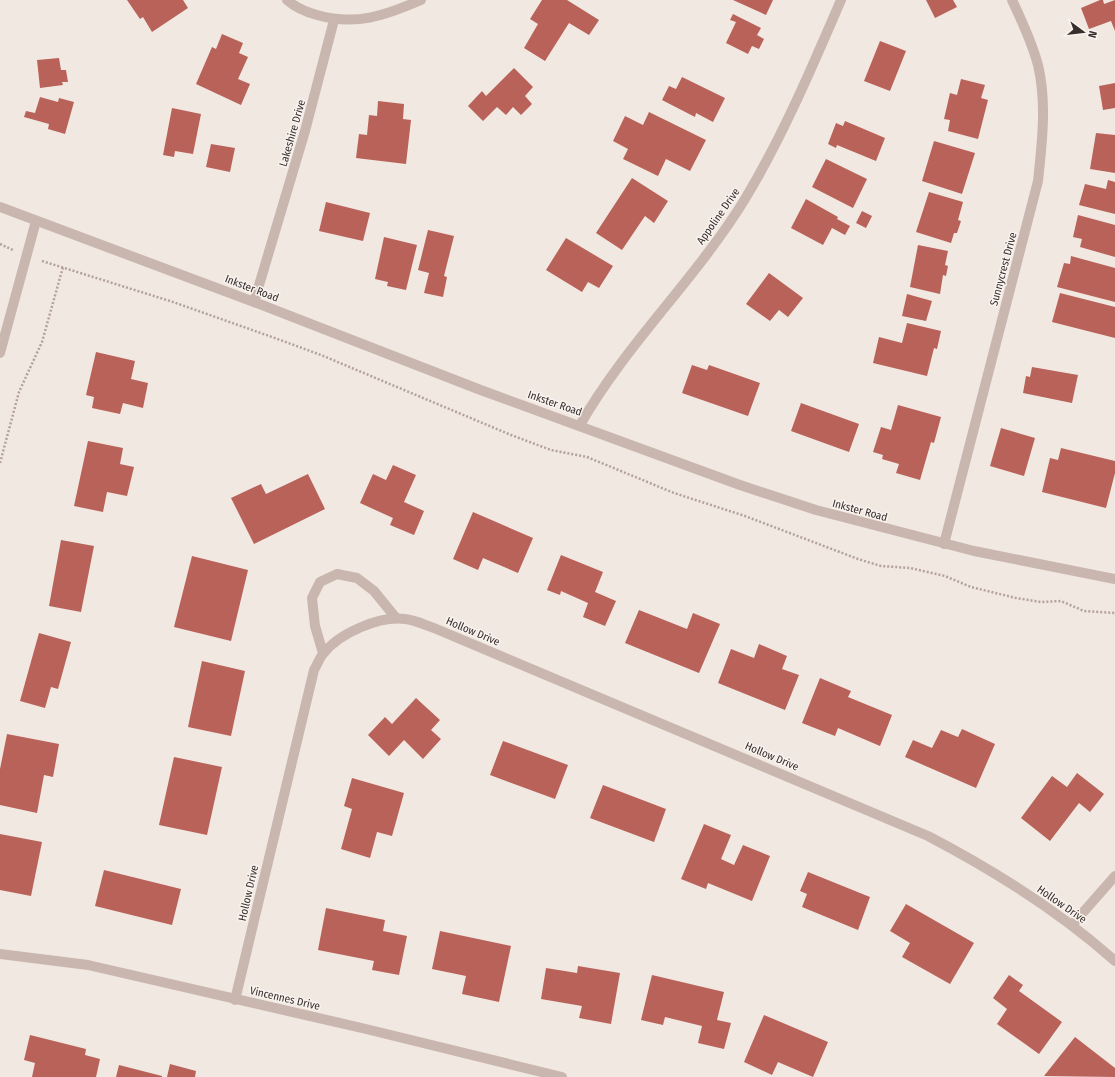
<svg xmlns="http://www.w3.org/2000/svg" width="1115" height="1077" font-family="'Fira Sans Condensed',sans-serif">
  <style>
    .building { fill: #b96259 }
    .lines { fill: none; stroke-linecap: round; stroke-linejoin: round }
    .path { stroke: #b4a199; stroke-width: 2.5; stroke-dasharray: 2 2; stroke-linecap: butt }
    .minor { stroke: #c9b7af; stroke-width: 10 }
    .tertiary { stroke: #c9b7af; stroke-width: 10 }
    .labels { text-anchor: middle; stroke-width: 3; stroke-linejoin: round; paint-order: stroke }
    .street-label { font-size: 11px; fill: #382e2c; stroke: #f9f3ef }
  </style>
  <rect width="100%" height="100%" fill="#f1e8e2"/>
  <g class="building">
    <polygon points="127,0 183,0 188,8 152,32 143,17 140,19"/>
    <polygon points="542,0 567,0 599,20 589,35 569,23 545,61 524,48 538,24 530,19"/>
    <polygon points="733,0 773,0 766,15"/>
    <polygon points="926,0 953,0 957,7 935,18"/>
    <polygon points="1100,0 1103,0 1104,4 1115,0 1115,31 1111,21 1089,29 1081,8"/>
    <polygon points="733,14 761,28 757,35 764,39 759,49 752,46 748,54 726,43 736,22 730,20"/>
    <polygon points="222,34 243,43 239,53 248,57 238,79 250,84 241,105 196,84 212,47 216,49"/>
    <polygon points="880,41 906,51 890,91 864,81"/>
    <polygon points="59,58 61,70 66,70 68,82 62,82 63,85 40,88 37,60"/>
    <polygon points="514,68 533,87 525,96 532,104 521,115 513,107 506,115 497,107 483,121 468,106 482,91 486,96"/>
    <polygon points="682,77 725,98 713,122 696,113 695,117 662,100 669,86 676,89"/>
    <polygon points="961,79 985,85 981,98 988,100 978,139 948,131 950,120 944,119 950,93 957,95"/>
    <polygon points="1115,83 1115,108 1103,110 1099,86"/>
    <polygon points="40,97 58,102 59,98 74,102 65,134 48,129 49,124 24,117 26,111 35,113"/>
    <polygon points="378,101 404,104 403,119 411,120 406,164 356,158 359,134 367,135 369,115 377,116"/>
    <polygon points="172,108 201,114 193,154 175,151 174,157 163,155"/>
    <polygon points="649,112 706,140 690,171 666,159 658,176 623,159 628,149 613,141 625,116 643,125"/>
    <polygon points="845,121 885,138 876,161 837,145 836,148 828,144 836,123 843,126"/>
    <polygon points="1096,133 1115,135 1115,173 1090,169"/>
    <polygon points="934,141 975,153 962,194 922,181"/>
    <polygon points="211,144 235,148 230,172 206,167"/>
    <polygon points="826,159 867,179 853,208 812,187"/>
    <polygon points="632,178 668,201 654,223 645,216 622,250 596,233"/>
    <polygon points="1108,180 1115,182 1115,214 1079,205 1085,184 1106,189"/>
    <polygon points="929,192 963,202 958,220 961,221 957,233 954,233 951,243 916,232"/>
    <polygon points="806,199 838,217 837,219 850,226 845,235 832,228 823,245 791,228"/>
    <polygon points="326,202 370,213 363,241 319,231"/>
    <polygon points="862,211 872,216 866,228 856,223"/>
    <polygon points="1078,215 1115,225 1115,257 1080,247 1082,239 1073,237"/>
    <polygon points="428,230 454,236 444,276 447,277 443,297 424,293 429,273 418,270"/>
    <polygon points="384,237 417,245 406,290 387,286 388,282 375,279"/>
    <polygon points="566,238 613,266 599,288 588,282 582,292 546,270"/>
    <polygon points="918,245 948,251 945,265 948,266 946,276 943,275 940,294 910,287"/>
    <polygon points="1071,256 1115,268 1115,302 1057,287 1064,263 1070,264"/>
    <polygon points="769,273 803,298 788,317 779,310 770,321 746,304"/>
    <polygon points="1060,293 1115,307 1115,338 1052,322"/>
    <polygon points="907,294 932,301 926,321 902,316"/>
    <polygon points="907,323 941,331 937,349 934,348 927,376 873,363 879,337 902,343"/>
    <polygon points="96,352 135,361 131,379 148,383 143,408 123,403 120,414 92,408 94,397 86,395"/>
    <polygon points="692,365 707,370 709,365 760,383 748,416 682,393"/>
    <polygon points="1032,367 1078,375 1072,403 1023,393 1026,376 1030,377"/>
    <polygon points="801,403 859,424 849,452 791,431"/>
    <polygon points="898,405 941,417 934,443 931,442 920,480 896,473 899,464 882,459 883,455 873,452 881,427 891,430"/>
    <polygon points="1001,428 1035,438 1024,476 990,466"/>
    <polygon points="88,441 123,448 120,464 134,467 127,496 107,492 103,512 74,506"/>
    <polygon points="1061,448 1115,461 1115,473 1106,508 1042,492 1050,458 1058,460"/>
    <polygon points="393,465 416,475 404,502 424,511 414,535 390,525 393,518 360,503 373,474 386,480"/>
    <polygon points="308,474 325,509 254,544 231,498 261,484 266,494"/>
    <polygon points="473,512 533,538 518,573 483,558 478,570 453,559"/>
    <polygon points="61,540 94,546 81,612 49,606"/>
    <polygon points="561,555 603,572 595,592 616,601 605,626 583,617 588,603 561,591 560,595 547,590"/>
    <polygon points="192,556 248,570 231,641 174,627"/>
    <polygon points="639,610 687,629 693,613 720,624 699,673 625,643"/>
    <polygon points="39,633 71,642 58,689 51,687 45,708 20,701"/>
    <polygon points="759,644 787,656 782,669 799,675 785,710 718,683 731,649 754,658"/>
    <polygon points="202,661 245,671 231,736 188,727"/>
    <polygon points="820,678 851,691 848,697 892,715 880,746 838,728 835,736 802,723"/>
    <polygon points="416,698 440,720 431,730 441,739 423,759 404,740 389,756 368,735 385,717 392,724"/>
    <polygon points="962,729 995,744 976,788 905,757 913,740 932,748 941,730 958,737"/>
    <polygon points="7,734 59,744 53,777 44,775 37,813 0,805 0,769"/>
    <polygon points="503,741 568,765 555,799 490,775"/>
    <polygon points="174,757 222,767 207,835 159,825"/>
    <polygon points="1077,773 1104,794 1090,812 1079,803 1050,841 1021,818 1052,776 1067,787"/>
    <polygon points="352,778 404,793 392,836 377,832 370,858 341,849 352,809 344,806"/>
    <polygon points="603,785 666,809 654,842 590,818"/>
    <polygon points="704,824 731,835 721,859 734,865 743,845 770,856 752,901 708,883 706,889 681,879"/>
    <polygon points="0,834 42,842 31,896 0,890"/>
    <polygon points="104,870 181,889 172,925 95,906"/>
    <polygon points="808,872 870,897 858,930 802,907 807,894 800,891"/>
    <polygon points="906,904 974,943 950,984 902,957 910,943 890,931"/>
    <polygon points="326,908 385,920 383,931 407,936 399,975 372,970 374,961 318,950"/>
    <polygon points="440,931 511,946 499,1002 462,994 466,976 432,969"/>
    <polygon points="578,966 620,973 611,1024 579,1018 582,1006 541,999 546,968 577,973"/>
    <polygon points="652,975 724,992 717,1020 731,1023 724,1049 698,1043 702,1026 665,1017 663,1025 641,1020"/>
    <polygon points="1009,975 1023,985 1019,991 1062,1022 1039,1054 997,1024 1007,1009 993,998"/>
    <polygon points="764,1015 828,1042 813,1077 778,1062 772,1075 744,1062"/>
    <polygon points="30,1035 86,1049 85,1055 100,1059 96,1077 32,1077 35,1063 24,1060"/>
    <polygon points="1075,1037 1115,1068 1115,1077 1044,1076"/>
    <polygon points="170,1064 196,1071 195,1077 167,1077"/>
    <polygon points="119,1065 162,1076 162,1077 116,1077"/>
  </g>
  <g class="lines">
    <g class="path">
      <polyline points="0,244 13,250"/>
      <polyline points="42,261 173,302 272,337 321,355 511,435 551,450 587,457 674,493 745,516 858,559 881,566 910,568 945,576 971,587 1016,598 1041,602 1061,601 1084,611 1115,613"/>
      <polyline points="0,463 19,392 42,342 63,267"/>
    </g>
    <g class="minor">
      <path d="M287,0C295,7 306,12 317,15C356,26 384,16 421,0"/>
      <polyline points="254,302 305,131 334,20"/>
      <path d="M580,425C626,344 696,279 745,199C783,136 812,67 841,0"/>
      <path d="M944,544L1038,181C1042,143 1047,103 1038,65C1032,43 1022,21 1012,0"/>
      <polyline points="323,653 315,626 312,598 320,582 337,574 357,578 374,591 396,618"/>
      <polyline points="1072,925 1115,876"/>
      <polyline points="0,954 88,965 366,1029 562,1077"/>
      <path d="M235,1000L314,670C317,665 319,659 323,654C339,633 379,616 405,619C415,620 425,625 434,628L928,836C995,871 1059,911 1115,961"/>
    </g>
    <g class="tertiary">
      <polyline points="0,207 254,302 478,389 740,485 816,510 974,551 1115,579"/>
      <polyline points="0,353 36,221"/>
    </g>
  </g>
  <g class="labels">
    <g class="street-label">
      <text transform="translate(292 133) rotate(-74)" y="4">Lakeshire Drive</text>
      <text transform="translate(718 216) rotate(-55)" y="4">Appoline Drive</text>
      <text transform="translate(1003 269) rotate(-75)" y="4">Sunnycrest Drive</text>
      <text transform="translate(252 288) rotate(21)" y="4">Inkster Road</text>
      <text transform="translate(555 403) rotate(19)" y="4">Inkster Road</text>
      <text transform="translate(860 510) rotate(15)" y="4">Inkster Road</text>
      <text transform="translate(473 631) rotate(23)" y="4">Hollow Drive</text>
      <text transform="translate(772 756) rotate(23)" y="4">Hollow Drive</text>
      <text transform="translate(248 893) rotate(-77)" y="4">Hollow Drive</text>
      <text transform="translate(1062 904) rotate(35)" y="4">Hollow Drive</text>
      <text transform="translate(285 998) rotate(13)" y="4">Vincennes Drive</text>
    </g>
  </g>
  <g transform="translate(1083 32) rotate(105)" stroke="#f9f3ef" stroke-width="3" paint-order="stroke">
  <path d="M0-3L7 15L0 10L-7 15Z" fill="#382e2c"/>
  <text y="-6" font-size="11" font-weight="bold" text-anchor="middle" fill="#382e2c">N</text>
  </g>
</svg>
